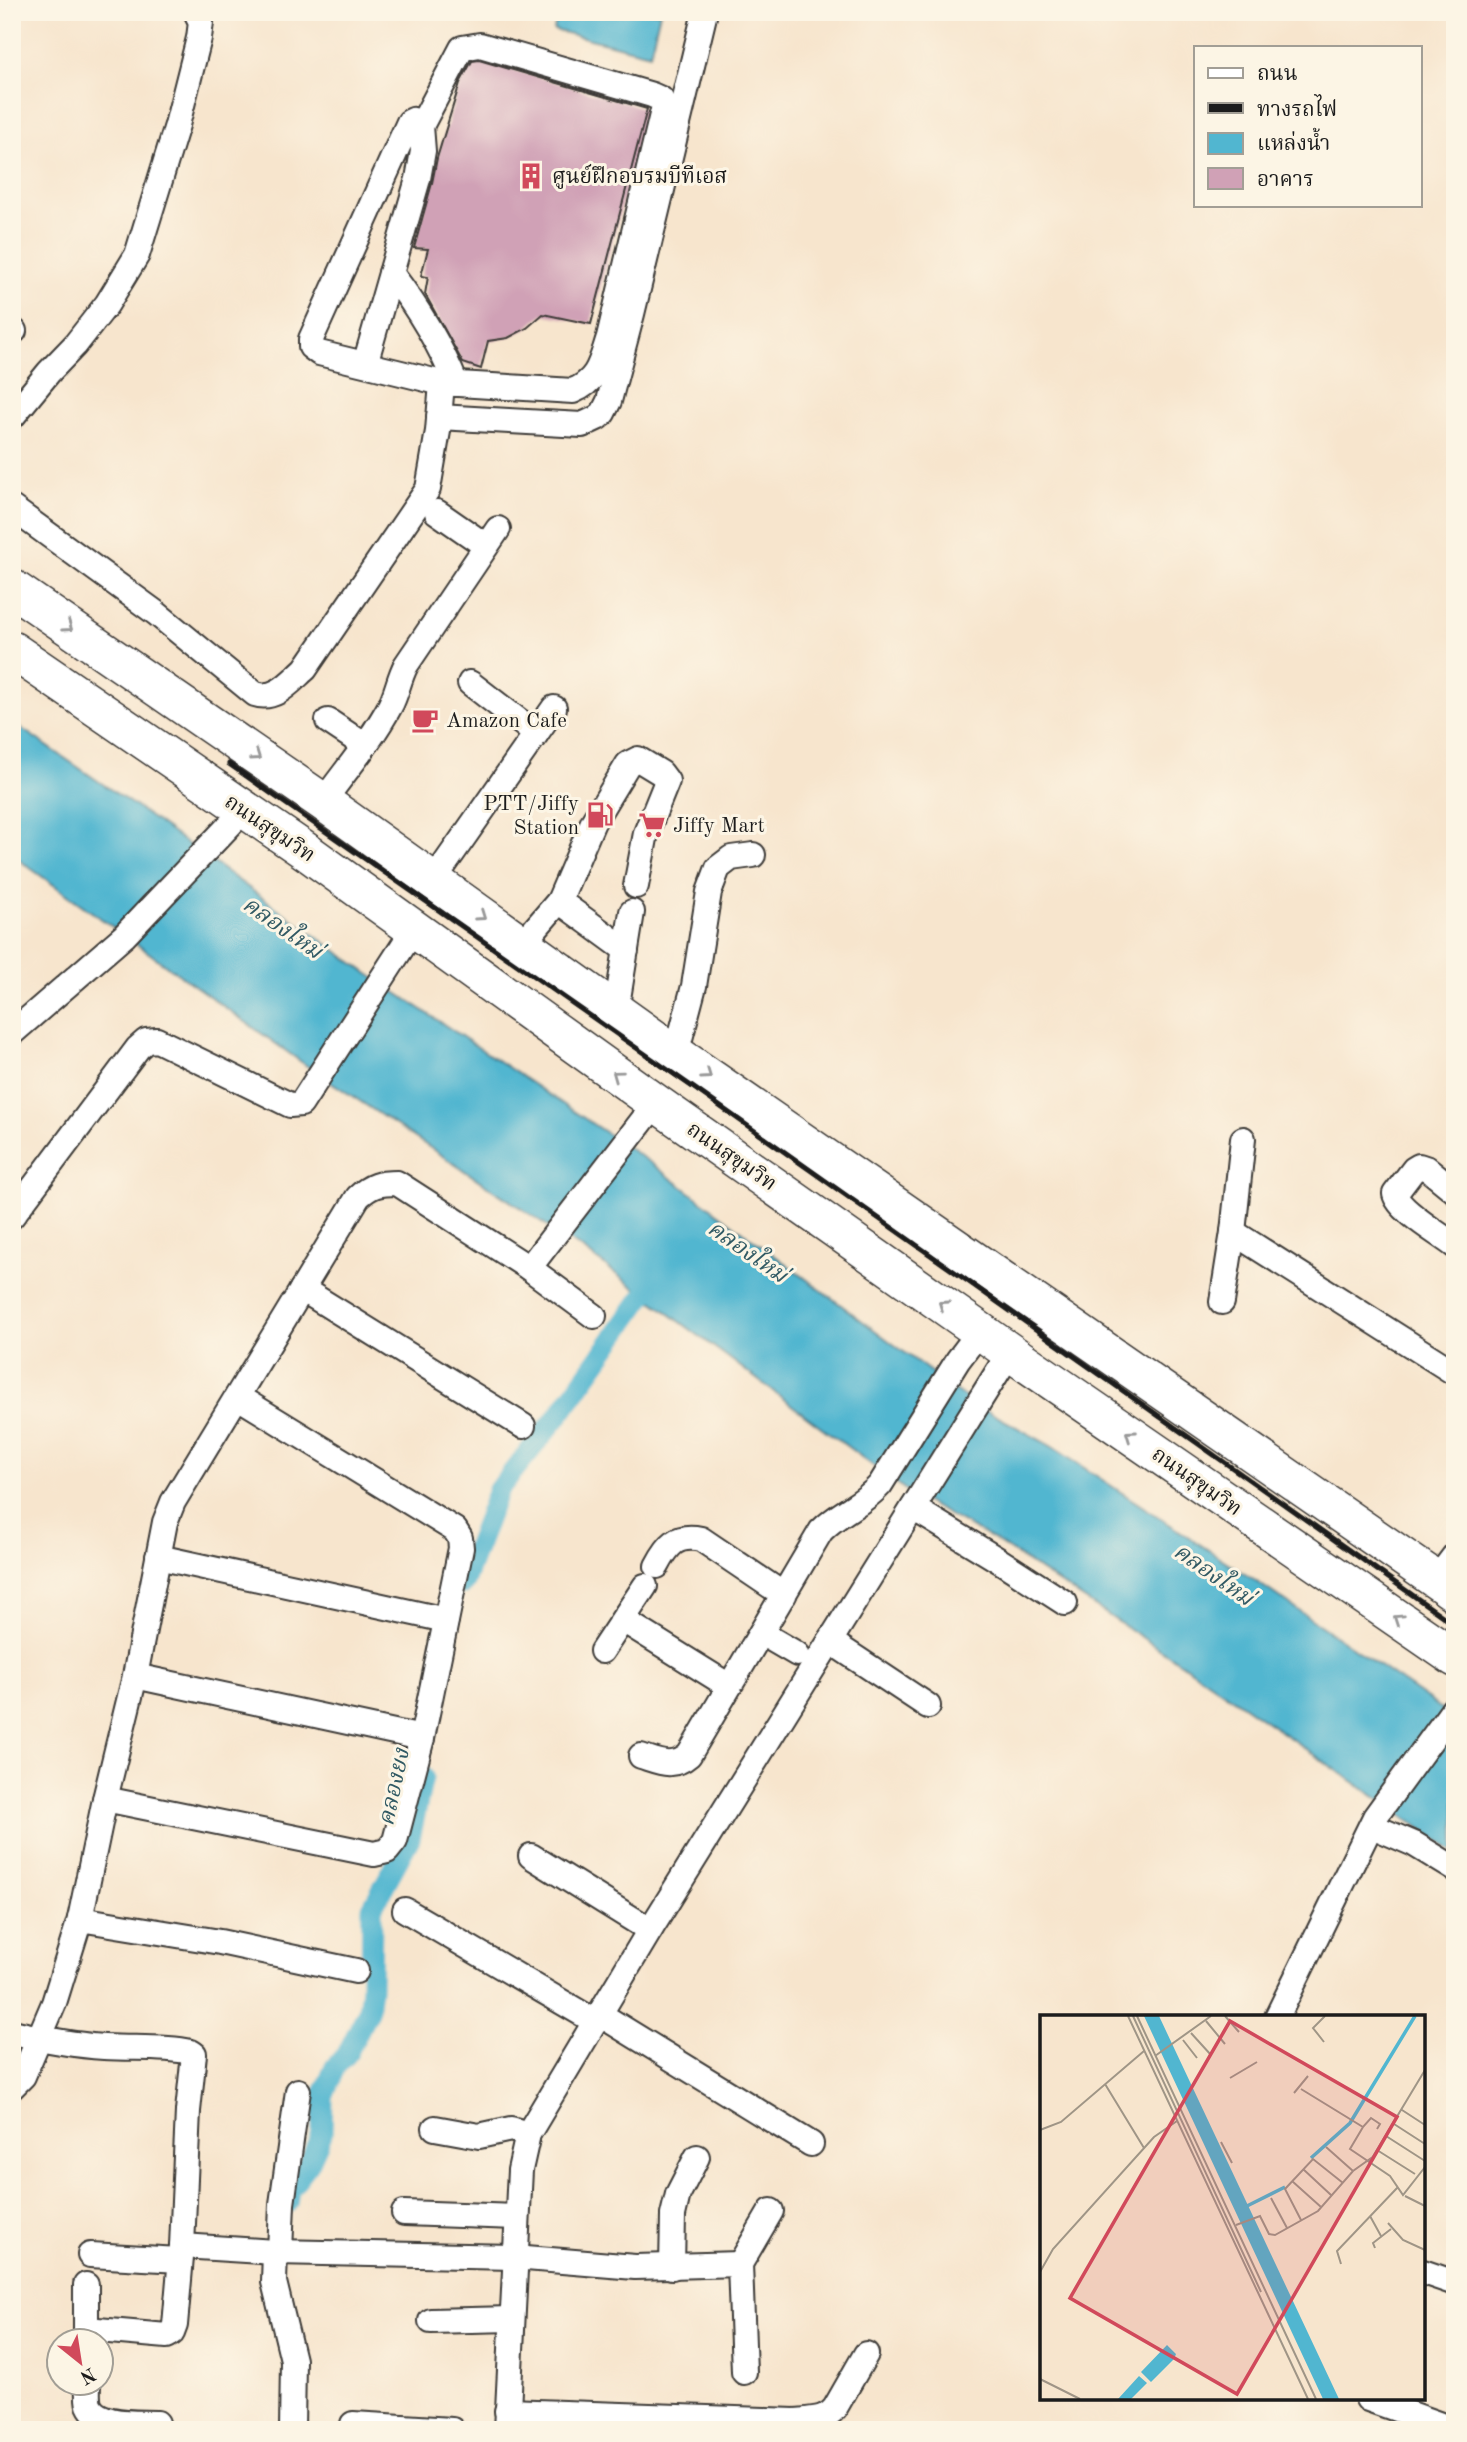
<svg xmlns="http://www.w3.org/2000/svg" width="1467" height="2442" font-family="'Old Standard TT','Noto Serif Thai',serif">
  <style>
    .water { fill: #51b6d0; stroke: #366976; stroke-width: 2 }
    .lines { fill: none; stroke-linecap: round; stroke-linejoin: round }
    .canal { stroke: #51b6d0; stroke-width: 21 }
    .building { fill: #d0a1b6 }
    .minor-casing { stroke: #3d3a37; stroke-width: 28 }
    .highway-casing { stroke: #3d3a37; stroke-width: 40 }
    .minor { stroke: #fff; stroke-width: 24 }
    .highway { stroke: #fff; stroke-width: 37 }
    .rail { stroke: #1c1c1c; stroke-width: 5 }
    .oneway { stroke: #999 }
    .labels { text-anchor: middle; stroke-width: 6; stroke-linejoin: round; paint-order: stroke }
    .poi-label { font-size: 21px; fill: #1c1c1c; stroke: #fcf5e5; text-anchor: start }
    .street-label { font-size: 21px; fill: #1c1c1c; stroke: #fcf5e5 }
    .water-label { font-size: 23px; font-style: italic; fill: #315a64; stroke: #fcf5e5 }
    .inset-river { fill: none; stroke: #51b6d0; stroke-width: 3.5 }
    .inset-road { fill: none; stroke: #9f9586; stroke-width: 2 }
    .view { fill: #d1495b; fill-opacity: 0.15; stroke: #d1495b; stroke-width: 3.5 }
    .inset-edge { fill: none; stroke: #1c1c1c; stroke-width: 3.5 }
  </style>
  <rect width="100%" height="100%" fill="#fcf5e5"/>
  <filter id="ink" filterUnits="userSpaceOnUse"><feTurbulence type="fractalNoise" baseFrequency=".0143" numOctaves="2"/><feDisplacementMap in="SourceGraphic" scale="14" xChannelSelector="R" yChannelSelector="G"/><feConvolveMatrix kernelMatrix="1 2 1 2 8 2 1 2 1" color-interpolation-filters="sRGB"/></filter>
  <filter id="wash" filterUnits="userSpaceOnUse"><feTurbulence type="fractalNoise" baseFrequency=".00686" numOctaves="4" result="noise"/><feDisplacementMap in="SourceGraphic" scale="28" xChannelSelector="R" yChannelSelector="G"/><feGaussianBlur stdDeviation="1.57" result="paint"/><feColorMatrix in="noise" values="0 0 0 0 0 0 0 0 0 0 0 0 0 0 0 0 0 1.4 0 .05"/><feComposite in="paint" operator="in"/></filter>
  <g filter="url(#wash)">
    <rect width="100%" height="100%" fill="#f7e5cd"/>
    <g class="water">
      <polygon points="558,12 660,12 650,54 554,30"/>
      <polygon points="12,722 139,809 370,975 648,1161 971,1402 1051,1446 1254,1580 1455,1718 1455,1852 1193,1671 994,1540 911,1494 584,1250 307,1066 12,855"/>
    </g>
    <g class="lines">
      <g class="canal">
        <polyline points="463,1584 498,1490 559,1415 661,1271"/>
        <polyline points="287,2203 289,2189 309,2163 322,2134 323,2096 335,2067 347,2054 368,2011 371,1988 372,1908 410,1838 423,1777"/>
      </g>
    </g>
    <g id="blocks">
      <polygon class="building" points="479,60 647,109 591,324 543,314 527,328 508,338 488,341 481,369 463,363 425,294 428,277 421,276 428,249 414,248 432,183 437,158 460,83 472,61"/>
    </g>
  </g>
  <g filter="url(#ink)">
    <use href="#blocks" fill-opacity="0" stroke="#3d3a37" stroke-width="2"/>
    <g class="lines">
      <g class="minor-casing">
        <g id="minor">
          <path d="M391,273C417,307 440,344 456,384"/>
          <polyline points="12,330 14,331"/>
          <polyline points="365,364 418,179 423,151 421,126 413,120 409,122 311,339 311,347 319,353 442,383"/>
          <polyline points="12,417 49,372 75,345 107,304 137,255 177,125 199,38 201,22 196,12"/>
          <polyline points="439,417 582,425 597,418 603,413 609,401 632,314 705,12"/>
          <path d="M12,508L156,613L255,694C276,701 291,681 305,669L428,489L438,431L442,383L573,391C599,380 601,361 609,337L664,106L661,99L652,95L480,45L462,48L421,126"/>
          <polyline points="437,512 486,546"/>
          <polyline points="470,683 536,734"/>
          <polyline points="328,721 364,745"/>
          <path d="M323,802C345,771 372,740 390,706C397,693 399,678 406,665L498,529"/>
          <polyline points="433,881 554,708"/>
          <polyline points="559,901 626,950"/>
          <polyline points="522,944 559,901 593,822 628,764 638,759 661,773 667,781 646,833 636,886"/>
          <polyline points="616,1011 632,912"/>
          <polyline points="12,1033 124,936 244,810"/>
          <polyline points="676,1054 694,986 709,892 718,868 731,858 753,855"/>
          <path d="M1455,1191L1428,1169L1419,1166L1414,1169L1395,1194C1399,1211 1440,1234 1455,1246"/>
          <polyline points="12,1216 138,1048 146,1041 157,1040 290,1105 301,1104 414,929"/>
          <polyline points="1233,1232 1243,1139"/>
          <polyline points="529,1268 594,1316"/>
          <polyline points="302,1289 523,1426"/>
          <polyline points="1222,1302 1233,1232 1455,1373"/>
          <polyline points="913,1508 1000,1561 1065,1603"/>
          <polyline points="158,1557 446,1620"/>
          <path d="M657,1566C668,1545 676,1534 701,1539L784,1595"/>
          <polyline points="1436,1580 1455,1555"/>
          <polyline points="623,1620 729,1686"/>
          <polyline points="761,1633 797,1654"/>
          <polyline points="830,1641 928,1706"/>
          <polyline points="602,1651 645,1586"/>
          <polyline points="135,1676 422,1738"/>
          <path d="M641,1756C660,1762 673,1769 689,1755L821,1531C839,1512 862,1505 880,1485L958,1360L980,1331"/>
          <polyline points="105,1799 374,1854 387,1851 395,1841 422,1738 461,1548 460,1538 455,1530 238,1397"/>
          <polyline points="1372,1826 1414,1844 1455,1869"/>
          <polyline points="531,1856 650,1930"/>
          <polyline points="405,1910 596,2022"/>
          <polyline points="80,1919 220,1942 356,1971"/>
          <polyline points="601,2015 811,2144"/>
          <polyline points="1277,2017 1375,1817 1455,1707"/>
          <path d="M12,2032C42,2039 74,2045 104,2047C134,2049 162,2046 191,2052L194,2054L188,2111L182,2246"/>
          <path d="M12,2087L23,2076L54,2003L80,1919L105,1799L135,1676L165,1522L173,1502L358,1197C371,1185 379,1183 397,1183L529,1268L656,1103"/>
          <polyline points="435,2128 479,2136 511,2129 528,2134"/>
          <polyline points="404,2213 517,2217"/>
          <polyline points="275,2252 274,2282 293,2360 292,2430"/>
          <polyline points="280,2252 282,2204 298,2091"/>
          <polyline points="90,2255 180,2260"/>
          <polyline points="672,2267 673,2215 678,2194 697,2157"/>
          <polyline points="1423,2272 1455,2283"/>
          <polyline points="86,2285 86,2329 167,2336 172,2333 175,2325 182,2246 275,2252 514,2257 635,2267 740,2264"/>
          <polyline points="431,2321 511,2319"/>
          <polyline points="744,2372 740,2264 771,2211"/>
          <path d="M88,2382C88,2390 87,2398 89,2405C98,2426 138,2422 157,2423"/>
          <polyline points="1368,2399 1455,2430"/>
          <path d="M507,2411L795,2421C810,2419 825,2421 835,2408L866,2354"/>
          <polyline points="353,2424 452,2430"/>
          <polyline points="507,2430 520,2170 528,2134 650,1930 1010,1352"/>
        </g>
      </g>
      <g class="highway-casing">
        <g id="highway">
          <polyline points="12,588 323,802 676,1054 1455,1593"/>
          <polyline points="12,650 307,852 656,1103 1010,1352 1455,1658"/>
        </g>
      </g>
      <use href="#minor" class="minor"/>
      <use href="#highway" class="highway"/>
      <polyline class="rail" points="229,764 694,1088 1455,1625"/>
    </g>
    <defs><path id="oneway-chevron" d="M-2-3.5L2.5 0L-2 3.5" fill="none" stroke-width="1.6" stroke-linecap="round" stroke-linejoin="round" transform="scale(1.75)"/></defs>
    <g class="oneway">
      <use href="#oneway-chevron" transform="translate(68 627) rotate(35)"/>
      <use href="#oneway-chevron" transform="translate(256 756) rotate(35)"/>
      <use href="#oneway-chevron" transform="translate(481 916) rotate(35)"/>
      <use href="#oneway-chevron" transform="translate(617 1075) rotate(-144)"/>
      <use href="#oneway-chevron" transform="translate(707 1075) rotate(35)"/>
      <use href="#oneway-chevron" transform="translate(943 1305) rotate(-145)"/>
      <use href="#oneway-chevron" transform="translate(1130 1435) rotate(-145)"/>
      <use href="#oneway-chevron" transform="translate(1398 1619) rotate(-146)"/>
    </g>
  </g>
  <defs>
    <g id="building-bare" transform="scale(2.1)"><path d="M-4-6H4V6H1V3H-1V6H-4ZM-2.5-4.3h1.7v1.8h-1.7ZM.8-4.3h1.7v1.8H.8ZM-2.5-1h1.7V.8h-1.7ZM.8-1h1.7V.8H.8Z" fill="#d1495b" stroke="#fcf5e5" stroke-width="2.5" paint-order="stroke"/></g>
    <g id="cafe-bare" transform="scale(2.1)"><path d="M-5.5-4.5H6V0H3Q3 3.5 0 3.5H-2.5Q-5.5 3.5-5.5 0ZM3-3.2v2h1.7v-2ZM-6 4.5H4V6H-6Z" fill="#d1495b" stroke="#fcf5e5" stroke-width="2.5" paint-order="stroke"/></g>
    <g id="fuel-bare" transform="scale(2.1)"><path d="M-5.5-6h7V0h2V4h1.3V-2.5L3-4.5l.8-.8L6-3V5H2.5V1h-1V6h-7ZM-4.2-4.7v3.2H.2V-4.7Z" fill="#d1495b" stroke="#fcf5e5" stroke-width="2.5" paint-order="stroke"/></g>
    <g id="supermarket-bare" transform="scale(2.1)"><path d="M-6-5.5h2.5l.6 2H6L4.5 2H-2.5L-4.4-4H-6ZM-1.5 3.2a1.3 1.3 0 1 0 .1 0ZM3 3.2a1.3 1.3 0 1 0 .1 0Z" fill="#d1495b" stroke="#fcf5e5" stroke-width="2.5" paint-order="stroke"/></g>
  </defs>
  <g fill-rule="evenodd">
    <use href="#building-bare" x="531" y="176"/>
    <use href="#cafe-bare" x="425" y="720"/>
    <use href="#fuel-bare" x="600" y="815"/>
    <use href="#supermarket-bare" x="652" y="825"/>
  </g>
  <g class="labels">
    <g class="poi-label">
      <text x="552" y="183">ศูนย์ฝึกอบรมบีทีเอส</text>
      <text x="446" y="727">Amazon Cafe</text>
      <text x="579" y="810" text-anchor="end">PTT/Jiffy<tspan x="579" dy="24">Station</tspan></text>
      <text x="673" y="832">Jiffy Mart</text>
    </g>
    <g class="street-label">
      <text transform="translate(270 828) rotate(34)" y="7">ถนนสุขุมวิท</text>
      <text transform="translate(732 1156) rotate(35)" y="7">ถนนสุขุมวิท</text>
      <text transform="translate(1197 1481) rotate(35)" y="7">ถนนสุขุมวิท</text>
    </g>
    <g class="water-label">
      <text transform="translate(283 927) rotate(35)" y="8">คลองใหม่</text>
      <text transform="translate(748 1251) rotate(35)" y="8">คลองใหม่</text>
      <text transform="translate(1214 1574) rotate(35)" y="8">คลองใหม่</text>
      <text transform="translate(393 1787) rotate(-78)" y="8">คลองยง</text>
    </g>
  </g>
  <g transform="translate(1040 2015)">
    <rect width="385" height="385" fill="#f7e5cd"/>
    <path d="M104,1H119L299,384H283ZM127,330L136,339L134,344L111,367L101,357ZM99,361L107,368L91,384H78Z" fill="#51b6d0"/>
    <path class="inset-river" d="M271,143L310,108L375,1M205,192L245,172"/>
    <path class="inset-road" d="M88,1L268,384M93,1L221,277M97,1L276,384M185,1L199,17M166,6L185,29M151,18L171,40M143,25L157,43M284,27L273,13L285,1M115,41L171,1M190,63L217,47M65,69L104,133M261,74L323,112L331,103L340,109L337,114M254,78L268,61M362,95L385,110M354,109L385,129M323,112L310,134L350,161L363,180L385,152M0,115L21,107L104,36M346,121L385,146M181,127L192,148M286,132L313,156M337,135L375,159M329,148L385,55M263,154L291,180M252,166L281,192M365,181L385,191M231,183L247,213M330,201L341,221M261,205L245,174L273,144L303,168M348,208L363,225L385,235M196,210L220,201L229,219L235,220L278,196L313,156L334,141M335,233L333,228L351,214M301,249L297,236L358,172M0,257L13,234L114,122L137,106M0,364L40,384"/>
    <path class="view" d="M190,6L357,102L197,379L30,283Z"/>
    <rect width="385" height="385" class="inset-edge"/>
  </g>
  <rect width="1467" height="2442" fill="none" stroke="#fcf5e5" stroke-width="42"/>
  <rect x="1194" y="46" width="228" height="161" fill="#fcf5e5" stroke="#a29e95" stroke-width="2"/>
  <rect x="1208" y="68" width="35" height="10" fill="#ffffff" stroke="#a29e95" stroke-width="2"/>
  <text x="1257" y="80" font-size="21" fill="#1c1c1c">ถนน</text>
  <rect x="1208" y="103" width="35" height="10" fill="#1c1c1c" stroke="#a29e95" stroke-width="2"/>
  <text x="1257" y="116" font-size="21" fill="#1c1c1c">ทางรถไฟ</text>
  <rect x="1208" y="133" width="35" height="21" fill="#51b6d0" stroke="#a29e95" stroke-width="2"/>
  <text x="1257" y="150" font-size="21" fill="#1c1c1c">แหล่งน้ำ</text>
  <rect x="1208" y="168" width="35" height="21" fill="#d0a1b6" stroke="#a29e95" stroke-width="2"/>
  <text x="1257" y="186" font-size="21" fill="#1c1c1c">อาคาร</text>
  <g transform="translate(80 2362) rotate(150)"><circle r="33" fill="#fcf5e5" stroke="#a29e95" stroke-width="2"/>
  <path d="M0-5L12 26L0 18L-12 26Z" fill="#d1495b"/>
  <text y="-10" font-size="19" font-weight="bold" text-anchor="middle" fill="#1c1c1c">N</text>
  </g>
</svg>
